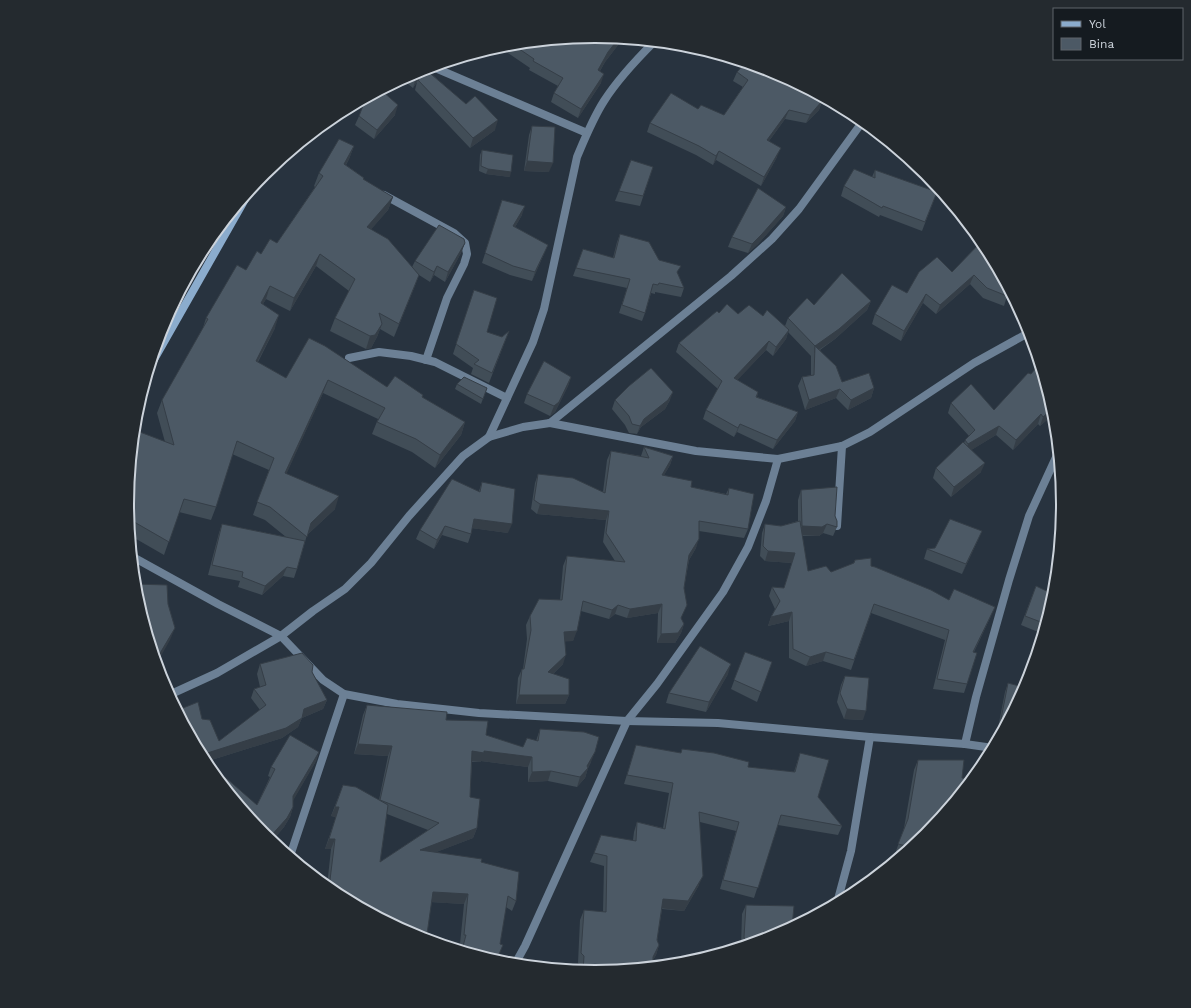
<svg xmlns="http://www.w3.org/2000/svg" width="1191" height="1008" font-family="'Work Sans',sans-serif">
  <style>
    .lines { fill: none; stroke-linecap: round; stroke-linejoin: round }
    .street { stroke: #6c8095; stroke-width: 8 }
    .secondary { stroke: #8baccd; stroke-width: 8 }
    .wall { fill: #414d57; fill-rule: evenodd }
    .shaded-wall { fill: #353e47 }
    .building { fill: #4c5965; stroke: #353e47 }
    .rim { fill: none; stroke: #ccd3db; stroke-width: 2 }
  </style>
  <rect width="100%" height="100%" fill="#28333f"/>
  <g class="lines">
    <g class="street">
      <polyline points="433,67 587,133"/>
      <polyline points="384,195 454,233 465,243 467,254 464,264 447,298 426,360"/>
      <polyline points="349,358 379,352 411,356 435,362 507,398"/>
      <polyline points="550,423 696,451 778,459 842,446 870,432 974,363 1030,332"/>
      <polyline points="489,437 523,427 550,423 731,276 772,239 799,209 863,121"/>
      <polyline points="837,526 842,446"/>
      <polyline points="133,557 218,604 281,636 323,680 344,694 397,704 479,713 627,721 718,723 870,737 965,744 993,748"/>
      <path d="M169,695L217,673L281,636L313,611L345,589L371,563L409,516L463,456L489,437L533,342L544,309L577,157C585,138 593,118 604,101C618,79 636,60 654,42"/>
      <polyline points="965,744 976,697 1009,580 1029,516 1058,453"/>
      <polyline points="290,856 344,694"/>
      <polyline points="837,903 851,851 870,737"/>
      <polyline points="515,964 525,946 627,721 657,684 723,592 748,547 766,501 778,459"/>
    </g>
    <polyline class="secondary" points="152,363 248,194"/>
  </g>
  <g class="wall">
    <polygon points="596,36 620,38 618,45 605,62 600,71 601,83 578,118 551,102 554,93 558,86 529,70 530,68 499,47 504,45"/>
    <polygon points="427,70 495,130 470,148 415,90 417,82 413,88 402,79 417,72"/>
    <polygon points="737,72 804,91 822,101 819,110 806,123 785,119 769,141 777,157 761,186 716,160 713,165 696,155 647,132 650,123 698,109 724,115 743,87 733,81"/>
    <polygon points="395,115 374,139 355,125 359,116"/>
    <polygon points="532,126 549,172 524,171 529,135"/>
    <polygon points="354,146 349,159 346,165 364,178 363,180 393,197 388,210 371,229 412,267 415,261 465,243 461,253 445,282 434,275 430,282 419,275 414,288 394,337 380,329 377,337 371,348 366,349 330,331 335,318 349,291 316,266 290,311 266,299 263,304 275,328 258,362 286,378 309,338 387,387 423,395 422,397 465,422 461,435 435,468 412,452 372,434 378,419 323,393 286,474 335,509 307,535 297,569 294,578 283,576 262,595 238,587 240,581 208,575 219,533 222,524 286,537 265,520 253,515 269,470 232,454 216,507 211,520 179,512 164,555 131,536 128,504 165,442 157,413 162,400 202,331 206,318 246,270 261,254 277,243 315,187 314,186 319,173"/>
    <polygon points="482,150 510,177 486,174 479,171 480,155"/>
    <polygon points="653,167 640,206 615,201 619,191"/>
    <polygon points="875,170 937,192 922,231 880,215 879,217 841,196 844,186 872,177"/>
    <polygon points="502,200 522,215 515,227 548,245 532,281 510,275 482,263"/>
    <polygon points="786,207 783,216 758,244 748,253 728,247 732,237"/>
    <polygon points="620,234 659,260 678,274 684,288 681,297 655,292 655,294 651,293 645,313 642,321 619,313 627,288 573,276 583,249 613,258 617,242"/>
    <polygon points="982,241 1003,284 1007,296 1004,306 983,298 970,284 936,314 923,303 901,341 872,324 875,314 907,293 952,272"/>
    <polygon points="474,290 487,332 502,337 509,331 489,383 471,374 473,368 453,354"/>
    <polygon points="871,301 867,310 835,339 820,350 842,382 874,388 871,398 848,410 836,398 805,410 798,386 802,377 811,375 811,356 788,332 786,339 773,356 766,350 737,380 758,392 757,397 798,412 795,421 773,449 737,432 734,437 703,419 706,410 718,389 676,352 679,343 719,313 738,314 763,316 785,326 788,318 814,305"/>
    <polygon points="1040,365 1055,413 1040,426 1038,424 1013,450 996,435 971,450 981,472 951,497 933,478 936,468 964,443 965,440 969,436 948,413 951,403 994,410"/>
    <polygon points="571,377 568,386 555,412 550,416 524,403 527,394"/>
    <polygon points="457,384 487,388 481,404 455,389"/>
    <polygon points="615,400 670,400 665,409 641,427 637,434 629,433 625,425 612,409"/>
    <polygon points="644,447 673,456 670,465 664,475 691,487 726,494 729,488 748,529 744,538 699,531 696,548 689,560 684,588 681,619 684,624 681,633 675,643 657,643 658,613 627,618 615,614 609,619 581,611 573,641 565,641 563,664 553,674 569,695 565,704 516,704 518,678 522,669 523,669 527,639 526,625 530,616 560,600 563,566 567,556 615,561 603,542 606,520 537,514 531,509 535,483 538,474 603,492 607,460 611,451 641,456"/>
    <polygon points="482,482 508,533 472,528 471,534 468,543 442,535 434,549 416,539 420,530 479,491"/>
    <polygon points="801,490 835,516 837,527 833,536 823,533 819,536 802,536 808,571 831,572 853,564 855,560 949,600 991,616 974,652 967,684 964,693 933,689 945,640 871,613 851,670 823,661 806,666 789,658 789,621 768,626 771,617 775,609 769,596 772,587 784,588 792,563 765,561 760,556 762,533 765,524 781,526 798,521 798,500"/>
    <polygon points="982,531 978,540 962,574 924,559 927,549 935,548"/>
    <polygon points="1036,586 1055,595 1043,634 1021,625"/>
    <polygon points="745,652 772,662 757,702 731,689"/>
    <polygon points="260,664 312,672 327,700 323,709 302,718 298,727 282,738 205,762 202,719 219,741 260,710 251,698 254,689 260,687 257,674"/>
    <polygon points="728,674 706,712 666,703 669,693"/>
    <polygon points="845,676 863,720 844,719 837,702 841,685"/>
    <polygon points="1028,682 1003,730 998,728 1005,692 1008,683 1023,687"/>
    <path d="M367,705L446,720L486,735L523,747L536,741L540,729L591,762L588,768L585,778L577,787L548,781L528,782V767L481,761L480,762H472L470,797L477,828L473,838L436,852L481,862L516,901L512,911L506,907L500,944V955L497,961L461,950L462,945L460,944L464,904L431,902L335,893L327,886L331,849H325L336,817L331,816L343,785L379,800L388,756L354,754L363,715ZM387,814L428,830L380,862Z"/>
    <polygon points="636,745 681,753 682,749 748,767 794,772 800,753 818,797 842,826 838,835 778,825 754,898 720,889 736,831 700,822 699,885 684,911 662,909 657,940 659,945 656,955 653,960 595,972 581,971 581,966 578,963 580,920 584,910 603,912 604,866 590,862 594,853 633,840 634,832 637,822 663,828 669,793 624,784"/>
    <polygon points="319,752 316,761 293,800 293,807 290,817 284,827 272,841 264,835 257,805 270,777 268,776 271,767"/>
    <polygon points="918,760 926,835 901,856 895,854 904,828 914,770"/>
    <polygon points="746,905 774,936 741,947 742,914"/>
  </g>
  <g class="shaded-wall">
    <polygon points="619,38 620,38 618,45 605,62 595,79 598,70 608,52"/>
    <polygon points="428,68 423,75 421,73 418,80 413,88 416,78 423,70"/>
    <polygon points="604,74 601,83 578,118 581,109"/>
    <polygon points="822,101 819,110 806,123 810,115"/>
    <polygon points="398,105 395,115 374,139 377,130"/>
    <polygon points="789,110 785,119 763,149 767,140"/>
    <polygon points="498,120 495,130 470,148 473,138"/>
    <polygon points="354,146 349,159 339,177 344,164"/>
    <polygon points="781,148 777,157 761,186 764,177"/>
    <polygon points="719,151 716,160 713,165 716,156"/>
    <polygon points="527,161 553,163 549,172 524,171"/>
    <polygon points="488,169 511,172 510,177 486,174"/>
    <polygon points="393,197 388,210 362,240 367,227"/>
    <polygon points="525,206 522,215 510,236 513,226"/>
    <polygon points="786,207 783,216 758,244 748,253 752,244"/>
    <polygon points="465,243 461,253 445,282 448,272"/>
    <polygon points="548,245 532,281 535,272"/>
    <polygon points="320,254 316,266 290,311 294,298"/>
    <polygon points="437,266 434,275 430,282 434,272"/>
    <polygon points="419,275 414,288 394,337 399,324"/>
    <polygon points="974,275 970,284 936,314 940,305"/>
    <polygon points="1003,279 1005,282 999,290 1002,280"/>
    <polygon points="270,286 266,299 256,316 261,303"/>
    <polygon points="926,294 923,303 901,341 904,331"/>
    <polygon points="871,301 867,310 835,339 814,353 815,346"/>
    <polygon points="279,315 275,328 251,374 256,361"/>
    <polygon points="382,324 377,337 371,348 366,349 370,336"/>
    <polygon points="789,330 786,339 773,356 776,347"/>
    <polygon points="769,341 766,350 731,387 734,378"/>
    <polygon points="571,377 568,386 555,412 550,416 554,406"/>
    <polygon points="328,380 323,393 281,486 285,473"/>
    <polygon points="874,388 871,398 848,410 851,400"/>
    <polygon points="840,389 836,398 805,410 809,400"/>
    <polygon points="673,392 670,400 665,409 641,427 637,434 640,426 644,419"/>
    <polygon points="1053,408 1055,413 1040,426 1043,417"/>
    <polygon points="798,412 795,421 773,449 777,440"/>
    <polygon points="1041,414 1038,424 1013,450 1016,440"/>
    <polygon points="465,422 461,435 435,468 440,455"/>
    <polygon points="740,424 737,432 734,437 738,428"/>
    <polygon points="999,426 996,435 965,454 968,444"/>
    <polygon points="673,456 670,465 659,484 662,475"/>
    <polygon points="985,463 981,472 951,497 954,487"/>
    <polygon points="339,496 335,509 306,536 311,523"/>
    <polygon points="540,504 609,511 606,520 537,514"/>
    <polygon points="474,519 512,524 508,533 471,528"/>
    <polygon points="827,524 823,533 819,536 798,535 802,526"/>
    <polygon points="445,526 442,535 434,549 437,540"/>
    <polygon points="982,531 978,540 962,574 966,564"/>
    <polygon points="699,539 696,548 686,565 689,555"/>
    <polygon points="768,551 795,553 792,563 765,561"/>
    <polygon points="287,567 283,576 262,595 265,586"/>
    <polygon points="662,604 658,613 627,618 630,609"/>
    <polygon points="618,605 615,614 609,619 612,610"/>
    <polygon points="995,607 991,616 969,661 973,652"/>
    <polygon points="792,612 789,621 768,626 771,617"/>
    <polygon points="684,624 681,633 675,643 657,643 661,634"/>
    <polygon points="175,628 170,640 157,663 156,660"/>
    <polygon points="577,631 573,641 561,642 564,632"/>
    <polygon points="826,652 823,661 806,666 810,657"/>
    <polygon points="566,655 563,664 545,682 548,672"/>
    <polygon points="731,664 728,674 706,712 709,702"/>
    <polygon points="519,695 569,695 565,704 516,704"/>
    <polygon points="327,700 323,709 302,718 298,727 282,738 205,762 201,755 304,709"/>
    <polygon points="847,709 866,711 863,720 844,719"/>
    <polygon points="358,744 392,746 388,756 354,754"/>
    <polygon points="472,751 484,751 532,757 528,767 481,761 480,762 469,761"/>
    <polygon points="319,752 316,761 290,806 293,796"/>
    <polygon points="595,752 591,762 587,770 588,768 585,778 577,787 580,777"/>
    <polygon points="551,771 548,781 528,782 532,772"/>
    <polygon points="293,807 290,817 284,827 272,841 269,838"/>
    <polygon points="335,807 339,807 336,817 331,816"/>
    <polygon points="477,828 473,838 416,860 420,850"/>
    <polygon points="329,839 335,839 331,849 325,849"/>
    <polygon points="703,876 699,885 684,911 660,908 663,899"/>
    <polygon points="433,892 468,894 464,904 429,902"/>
    <polygon points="503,945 497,961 496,961"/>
    <polygon points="659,945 656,955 649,966 653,957"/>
  </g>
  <g class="building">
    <polygon points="596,36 619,38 608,52 598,70 604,74 581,109 554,93 563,78 533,61 534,59 512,44"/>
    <polygon points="745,63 775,72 804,87 804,91 822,101 810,115 789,110 767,140 781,148 764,177 719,151 716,156 699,146 650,123 671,93 698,109 701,105 724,115 748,80 737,72"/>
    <polygon points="425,69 466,104 475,96 498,120 473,138 418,80 423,75 421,73"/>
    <polygon points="423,70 416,78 411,74"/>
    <polygon points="381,90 398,105 377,130 359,116 366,98"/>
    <polygon points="532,126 555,127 553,163 527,161"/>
    <polygon points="339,139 354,146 344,164 364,178 363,179 393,197 367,227 388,239 419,275 399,324 379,313 382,324 375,335 370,336 335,318 355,279 320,254 294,298 270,286 261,303 279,315 256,361 286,378 309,338 325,346 387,387 395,376 423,395 422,397 465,422 440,455 416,439 377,422 385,408 328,380 285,473 339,496 311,523 307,537 270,507 257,502 274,458 237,441 216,507 184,499 169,542 129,519 128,504 133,444 140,432 174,445 162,400 208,319 206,318 237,265 246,270 257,251 261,254 270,239 277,243 323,176 319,173"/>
    <polygon points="482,150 513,155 511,172 488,169 481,166"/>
    <polygon points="631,160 653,167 643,196 619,191"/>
    <polygon points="854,169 875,178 875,170 937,192 925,222 883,206 882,208 844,186"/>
    <polygon points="758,188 786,207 762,234 752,244 732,237"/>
    <polygon points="502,200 525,206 513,226 548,245 535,272 513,266 485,253"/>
    <polygon points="439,225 464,239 465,243 448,272 437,266 434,272 415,261"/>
    <polygon points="620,234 649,242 659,260 681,266 677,272 684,288 659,283 658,285 653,284 645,313 622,305 630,279 576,268 583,249 614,258"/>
    <polygon points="982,241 985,244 1003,279 1002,280 1007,296 987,288 974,275 940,305 926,294 904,331 875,314 892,285 907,293 919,272 937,257 952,272"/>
    <polygon points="842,273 871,301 839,329 815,346 836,366 842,382 869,373 874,388 851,400 840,389 809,400 802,377 814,375 815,346 788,318 807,298 814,305"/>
    <polygon points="474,290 497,298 487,332 502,337 509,331 492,373 474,364 479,360 456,344"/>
    <polygon points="727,304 738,314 749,305 763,316 767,310 789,330 776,347 769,341 734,378 758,392 756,397 798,412 777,440 740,424 738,428 706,410 722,381 679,343 717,311 719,313"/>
    <polygon points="544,361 571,377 559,402 554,406 527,394"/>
    <polygon points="1039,364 1053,408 1043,417 1041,414 1016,440 999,426 968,444 965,440 975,430 951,403 971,384 994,410 1028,373 1031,374"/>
    <polygon points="651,368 673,392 668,400 644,419 640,426 632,424 629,416 615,400 629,386"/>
    <polygon points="464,377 487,388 483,399 457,384"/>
    <polygon points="963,442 985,463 954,487 936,468"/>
    <polygon points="644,447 673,456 662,475 692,481 691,487 728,495 729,488 754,494 748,529 699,521 699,539 689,555 684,588 687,605 681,618 684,624 678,633 661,634 662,604 630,609 618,605 612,610 583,601 577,631 564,632 566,655 548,672 569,679 569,695 519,695 522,669 524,669 531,630 530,616 539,599 562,600 567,556 625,562 606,533 609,511 540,504 534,500 538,474 573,478 605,493 611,451 649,458"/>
    <polygon points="452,479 480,492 482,482 515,489 512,524 474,519 471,534 445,526 437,540 420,530"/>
    <polygon points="837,487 835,516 837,521 837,527 827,524 822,527 802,526 801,490"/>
    <polygon points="950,519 982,531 966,564 927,549 935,548"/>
    <polygon points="800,521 808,571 826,566 831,572 854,563 855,560 871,558 871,566 875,567 931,590 949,600 954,589 995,607 973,652 977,653 967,684 937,679 949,630 874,604 854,660 826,652 810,657 793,649 792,612 771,617 780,601 772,587 784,588 795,553 768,551 763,546 765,524 781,526"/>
    <polygon points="222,524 305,541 297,569 287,567 265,586 242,577 243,572 212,565"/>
    <polygon points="135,584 167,585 168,604 175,628 156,660 136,595"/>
    <polygon points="1036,586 1055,595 1046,624 1025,616"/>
    <polygon points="700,646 731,664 709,702 669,693"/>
    <polygon points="745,652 772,662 761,692 734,680"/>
    <polygon points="302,653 313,665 312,672 327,700 304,709 302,718 286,728 201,755 178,710 198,702 202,719 210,720 219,741 266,705 254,689 266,685 260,664"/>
    <polygon points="845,676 869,678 866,711 847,709 840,693"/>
    <polygon points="1028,682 1008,720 1001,719 1008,683 1023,687"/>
    <polygon points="367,705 447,712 446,720 488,721 486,735 523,747 527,738 538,741 540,729 584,732 599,737 595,752 587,766 588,768 580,777 551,771 532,772 532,757 484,751 484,753 472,751 470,797 480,799 477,828 420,850 482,859 481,862 519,872 516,901 508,896 500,944 503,945 496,961 462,950 466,935 464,935 468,894 433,892 427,934 426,939 416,936 335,893 329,888 335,839 329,839 339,807 335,807 343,785 356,787 388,805 380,862 439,823 380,800 392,746 358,744"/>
    <polygon points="290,735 319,752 293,796 293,807 287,818 269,838 264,835 221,782 225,777 257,805 275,769 271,767"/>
    <polygon points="636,745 681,753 682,749 714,753 749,762 748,767 795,772 800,753 829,760 818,797 842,826 781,815 758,888 723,880 739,822 699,812 703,876 688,901 663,899 657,940 659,945 653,957 653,966 595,972 583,971 584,956 581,953 584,910 606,912 607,856 594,853 601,835 636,841 637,822 665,829 673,783 627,775"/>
    <polygon points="918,760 964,760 962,778 972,779 926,835 911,847 898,844 908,819"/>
    <polygon points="746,905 794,906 792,927 774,936 749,944 746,944 744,937"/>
  </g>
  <path d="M0 0H1191V1008H0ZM134 504a461 461 0 1 1 922 0a461 461 0 1 1-922 0Z" fill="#242a2f" fill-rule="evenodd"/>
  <path class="rim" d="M134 504a461 461 0 1 1 922 0a461 461 0 1 1-922 0Z"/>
  <rect x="1053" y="8" width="130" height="52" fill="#151b20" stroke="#5e656b"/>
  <rect x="1061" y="21" width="20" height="6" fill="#8baccd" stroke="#5e656b"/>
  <text x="1089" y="28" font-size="12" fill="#ccd3db">Yol</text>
  <rect x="1061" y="38" width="20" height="12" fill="#4c5965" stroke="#5e656b"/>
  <text x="1089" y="48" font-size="12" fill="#ccd3db">Bina</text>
</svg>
